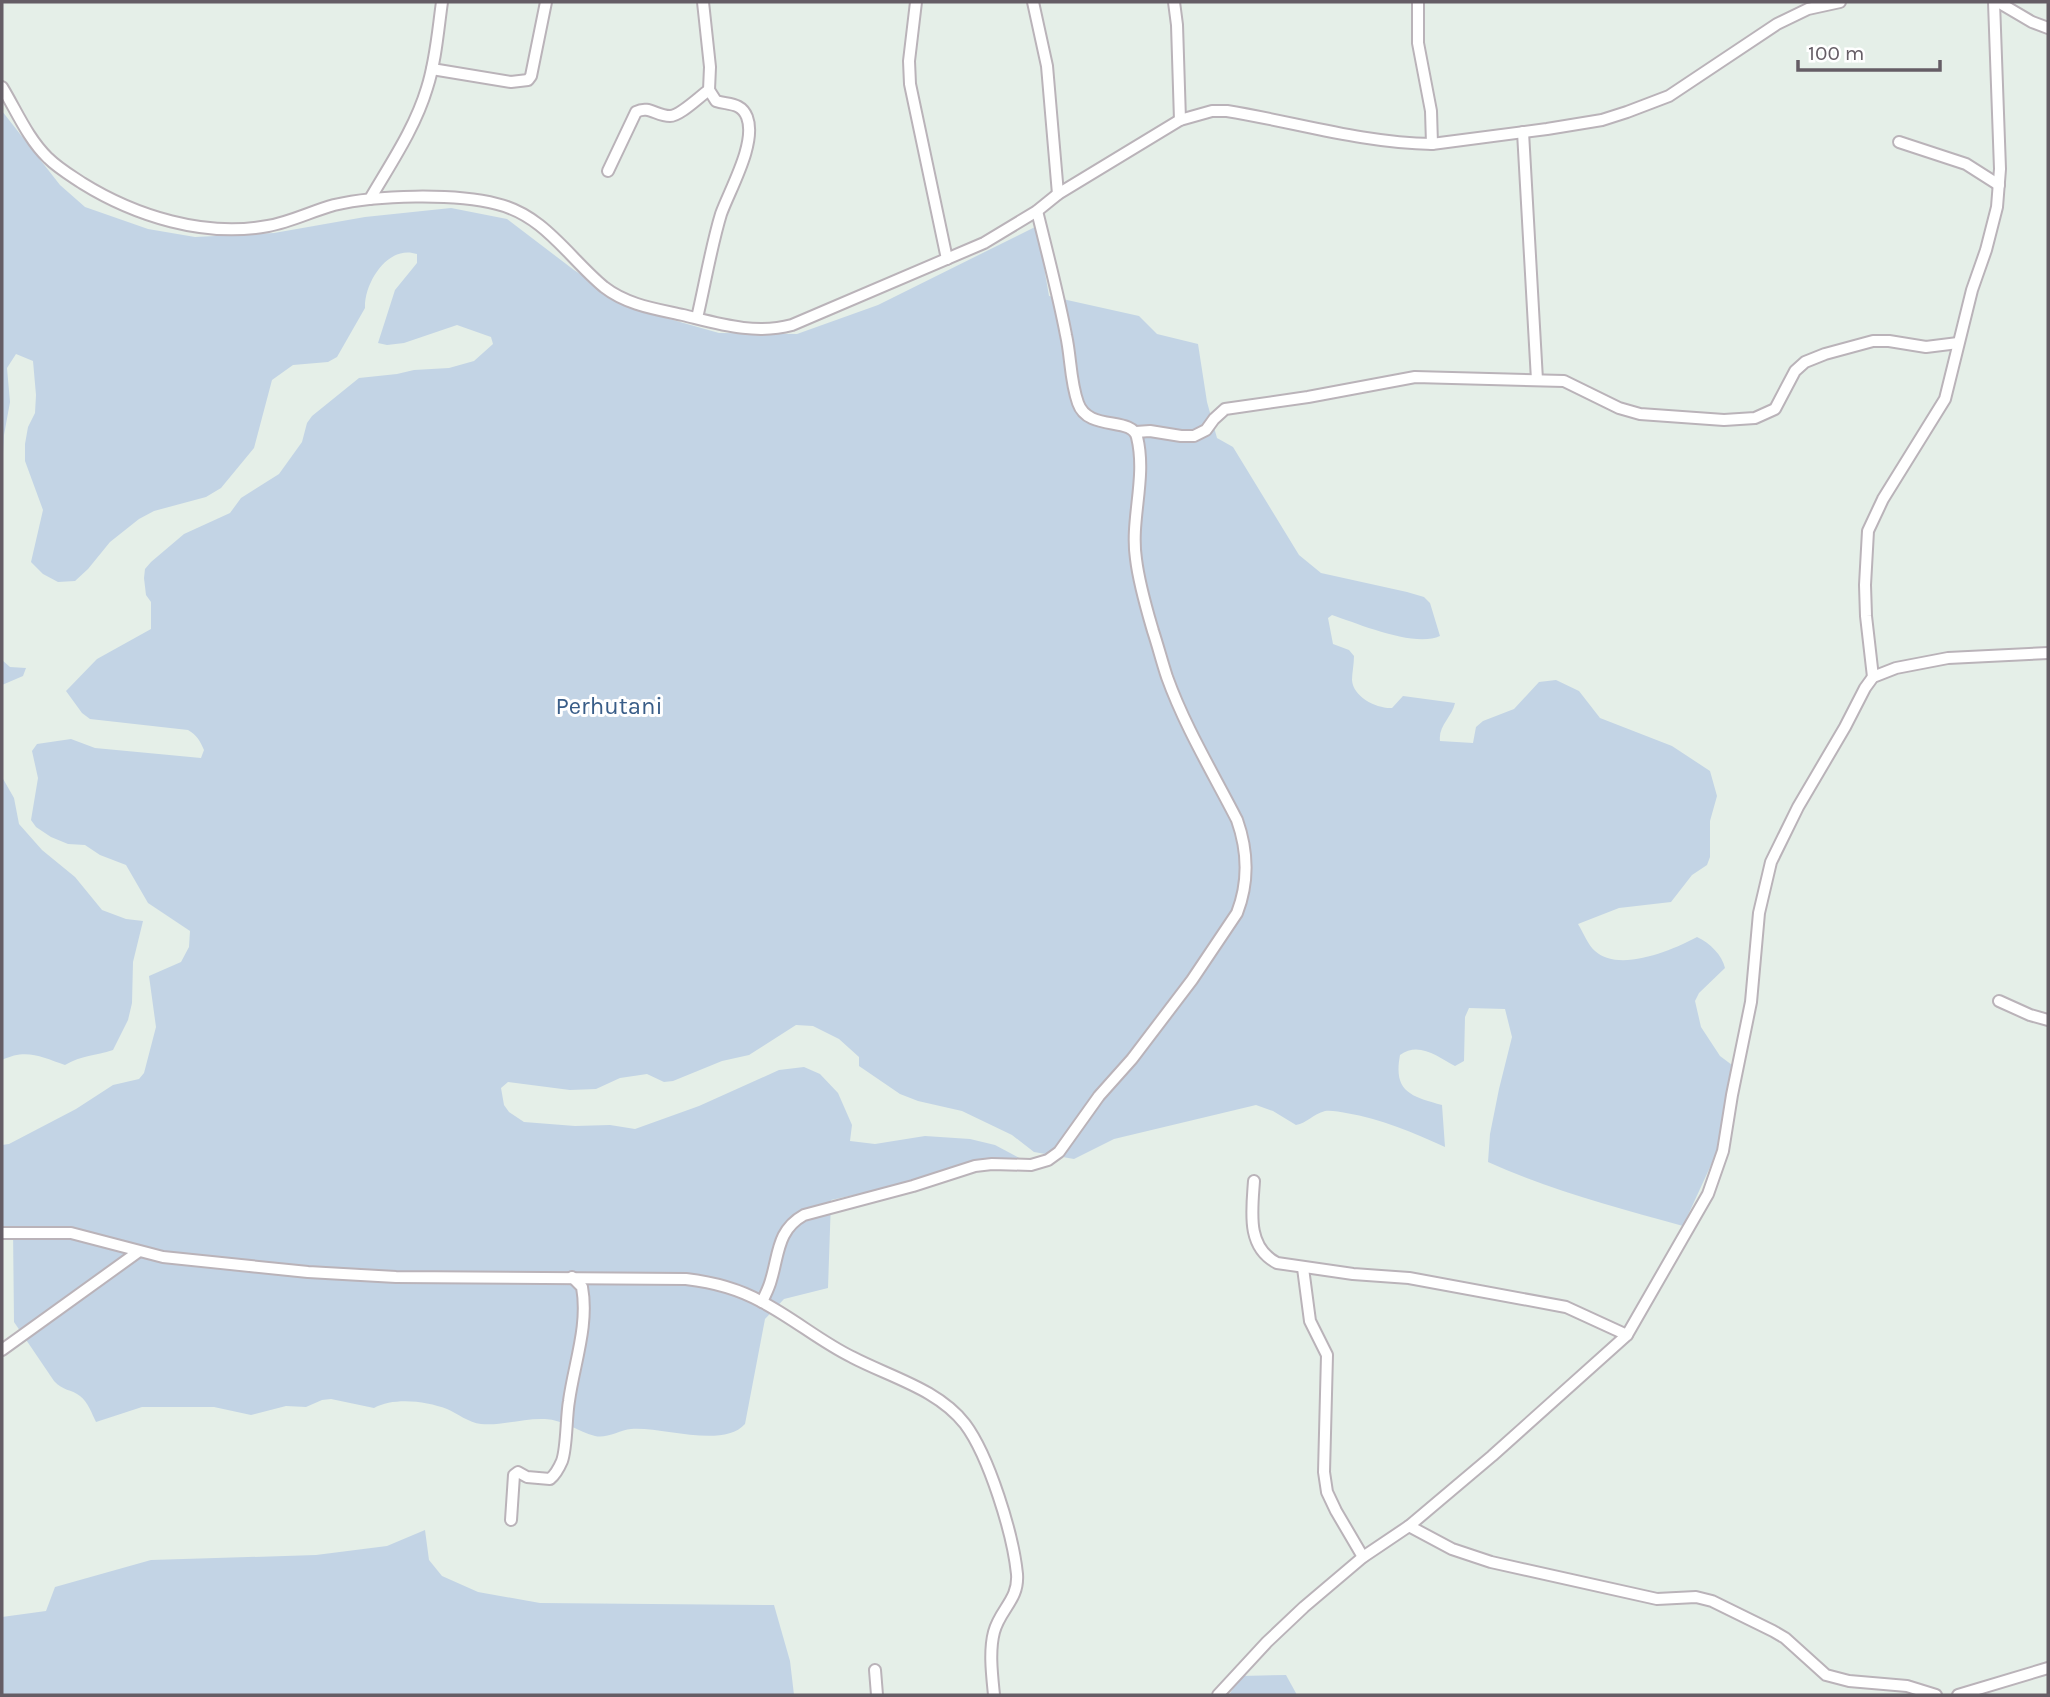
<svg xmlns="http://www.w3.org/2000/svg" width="2050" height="1697" font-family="Karla,sans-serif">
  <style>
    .green { fill: #c3d4e5 }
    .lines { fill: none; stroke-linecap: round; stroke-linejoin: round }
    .minor-casing { stroke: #bab3b9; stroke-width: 14 }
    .minor { stroke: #fff; stroke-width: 10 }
    .labels { text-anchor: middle; stroke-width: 6; stroke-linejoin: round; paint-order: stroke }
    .park-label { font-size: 24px; fill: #395d88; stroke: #fff }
  </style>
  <rect width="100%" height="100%" fill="#e5efe8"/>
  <g class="green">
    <path d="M2,111L60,185L85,207L148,229L195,237L274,233L365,217L451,208L507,219L574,270L634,309L719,333L797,334L878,305L1037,226L1049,296L1139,316L1157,334L1198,344L1207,402L1217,438L1233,447L1299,555L1321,573L1407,592L1424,597L1430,603L1440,636C1415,648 1359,624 1332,615L1328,618L1333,644L1349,650L1354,656C1354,664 1352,673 1352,680C1353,697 1377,709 1392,708L1403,696L1455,703C1452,717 1438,726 1440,741L1473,743L1476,727L1483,721L1514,709L1539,682L1556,680L1579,691L1600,718L1672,746L1710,771L1717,796L1710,821V857L1707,865L1692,875L1671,902L1619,908L1578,924C1583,932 1588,945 1595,951C1619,973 1673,950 1697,937C1710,943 1722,955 1725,968L1699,993L1695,1001L1701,1027L1720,1056L1736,1068L1722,1141L1683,1226C1615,1207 1553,1191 1488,1162L1490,1134L1499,1089L1512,1037L1505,1009L1469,1008L1465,1017L1464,1061L1455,1066C1438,1057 1419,1041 1400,1055C1393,1092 1411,1096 1442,1105L1445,1147C1412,1132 1382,1119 1346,1113C1340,1112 1331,1110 1325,1111C1313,1114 1307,1123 1296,1125L1273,1111L1256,1105L1114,1139L1074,1159L1034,1152L1012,1135L962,1111L918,1101L900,1094L859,1066V1057L839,1039L813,1026L796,1025L749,1055L722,1061L673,1081L664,1082L647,1074L620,1078L596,1089L570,1090L508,1082L501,1088L504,1105L509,1112L524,1122L575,1126L610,1125L635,1129L699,1106L779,1070L804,1067L820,1074L838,1093L852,1125L850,1141L875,1144L925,1136L970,1139L995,1145L1023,1160H979L922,1180L831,1200L828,1288L784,1299L765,1319L745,1424C723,1449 660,1426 631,1429C620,1430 606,1439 595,1436C577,1431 564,1420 545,1419C523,1418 502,1426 481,1424C469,1423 457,1413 447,1409C426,1401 394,1397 374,1408L331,1399L322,1400L306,1407L286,1406L251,1415L214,1407H142L96,1422C92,1414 88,1402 80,1396C71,1389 63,1391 54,1381L14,1322L13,1228L2,1227V1145L9,1144L76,1109L113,1085L139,1079L144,1073L156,1027L149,976L181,962L189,947L190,931L148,903L126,865L100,855L85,845L68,844L51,837L36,827L31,820L38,778L32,751L37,744L71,739L95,748L201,758L204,750C200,741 197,735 188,730L90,719L82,713L66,691L97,659L151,629V602L146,595L144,578L145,569L151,562L184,534L230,513L241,498L279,474L302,442L307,423L312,416L359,378L397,374L414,370L449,368L474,361L493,344L491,337L457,325L404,343L387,345L378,343L395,290L417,263V254C388,244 364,283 365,308L337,357L328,362L293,365L272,380L254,448L221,488L206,497L154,511L139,519L110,542L88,569L75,581L58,582L43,574L31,562L43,510L25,461V444L28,427L35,413L36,395L33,361L16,354L7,368L10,402L4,435L2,472Z"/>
    <polygon points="2,660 10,667 26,668 23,676 2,685"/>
    <path d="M2,777L14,798L19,824L42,850L75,877L102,910L126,919L143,921L133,962L132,1003L128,1020L113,1050C95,1056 82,1055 65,1065C42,1057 26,1048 2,1060Z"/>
    <polygon points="425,1530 429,1560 442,1576 478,1592 540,1603 774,1605 790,1661 794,1695 2,1695 2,1617 46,1611 55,1587 151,1560 316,1555 387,1546"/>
    <polygon points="1286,1675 1297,1695 1229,1695 1241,1676"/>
  </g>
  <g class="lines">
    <g class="minor-casing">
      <g id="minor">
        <polyline points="916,2 909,61 910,84 947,259"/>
        <polyline points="1033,2 1047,66 1058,194"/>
        <polyline points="1174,2 1177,25 1180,120"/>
        <polyline points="1418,2 1418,43 1431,111 1432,144"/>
        <polyline points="1998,2 2032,22 2048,28"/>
        <polyline points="432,69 511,82 528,80 531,76 546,2"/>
        <path d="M2,87C16,110 28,139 48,158C58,168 70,175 82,183C135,216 205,238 268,226C291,222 312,211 334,205C377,195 454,193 497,204C544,215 569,258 604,287C627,305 656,309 683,315C720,324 755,335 792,325L984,243L1037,211L1058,194L1180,120L1212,111H1227C1295,122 1362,143 1432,144L1547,129L1602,120L1627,112L1669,96L1777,24L1808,9L1840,2"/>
        <polyline points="1523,132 1537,380"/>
        <polyline points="1899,142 1966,164 1999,185"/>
        <path d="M608,171L636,112C649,105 656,116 670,116C680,116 700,96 709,90"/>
        <path d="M370,199C391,163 415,128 427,88C436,60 438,30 442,2"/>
        <path d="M697,318C705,284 711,247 721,214C730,189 757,143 747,117C741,102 728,105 716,101L709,90L710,67L703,2"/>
        <polyline points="1136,432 1150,431 1181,436 1194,436 1206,430 1214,419 1225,409 1308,397 1415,377 1564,381 1619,408 1640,414 1724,420 1755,418 1775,409 1795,371 1805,362 1825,354 1873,341 1889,341 1926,347 1958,343"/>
        <polyline points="1873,677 1866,616 1865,585 1868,531 1883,499 1945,399 1972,290 1986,250 1997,207 2000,169 1994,2"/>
        <polyline points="1999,1001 2030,1015 2048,1020"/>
        <path d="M1254,1181C1252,1211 1246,1247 1277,1263L1353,1274L1409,1278L1566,1307L1627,1335"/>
        <path d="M2,1233H71L163,1257L308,1272L396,1277L686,1279C712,1282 739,1289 762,1302C793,1318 821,1342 852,1357C890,1377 938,1389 965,1424C989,1456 1013,1534 1017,1574C1019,1600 1000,1609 994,1632C989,1651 992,1675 994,1695"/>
        <polyline points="1303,1268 1310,1321 1327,1355 1324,1472 1327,1492 1336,1511 1363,1557"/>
        <path d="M762,1302C765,1295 769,1288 771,1280C779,1254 777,1230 804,1215L913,1186L975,1166L992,1164L1031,1165L1048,1160L1059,1152L1099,1096L1132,1059L1192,980L1237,913C1249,882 1248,851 1237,820C1213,773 1185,727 1167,677C1162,662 1158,646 1153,631C1146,607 1139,584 1136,559C1130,519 1147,478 1137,437C1132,416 1088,432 1078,403C1070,381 1071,357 1066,335C1058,293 1047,252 1037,211"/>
        <polyline points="2,1350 138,1252"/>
        <path d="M511,1520L514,1475L518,1472L527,1477L550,1479C556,1474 559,1468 562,1461C567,1447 566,1418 569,1401C574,1364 589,1325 582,1287L572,1277"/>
        <polyline points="1409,1526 1452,1549 1491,1562 1657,1599 1696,1597 1712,1601 1773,1631 1785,1638 1826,1675 1849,1681 1907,1686 1936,1695"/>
        <polyline points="875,1670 877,1695"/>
        <polyline points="1218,1695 1267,1642 1304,1607 1363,1557 1409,1526 1492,1456 1627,1335 1708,1194 1723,1151 1732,1095 1751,1002 1759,913 1771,862 1798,807 1845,727 1865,688 1873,677 1896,668 1948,658 2048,653"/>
        <polyline points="1958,1695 2048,1668"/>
      </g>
    </g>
    <use href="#minor" class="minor"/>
  </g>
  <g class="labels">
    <g class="park-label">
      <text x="609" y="714">Perhutani</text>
    </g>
  </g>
  <rect width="2050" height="1697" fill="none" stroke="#655d65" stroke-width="7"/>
  <path d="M1798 60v10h142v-10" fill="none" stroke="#655d65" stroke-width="3.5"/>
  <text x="1808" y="60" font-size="21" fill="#655d65" stroke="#ffffff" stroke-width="5" paint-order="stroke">100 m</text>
</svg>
